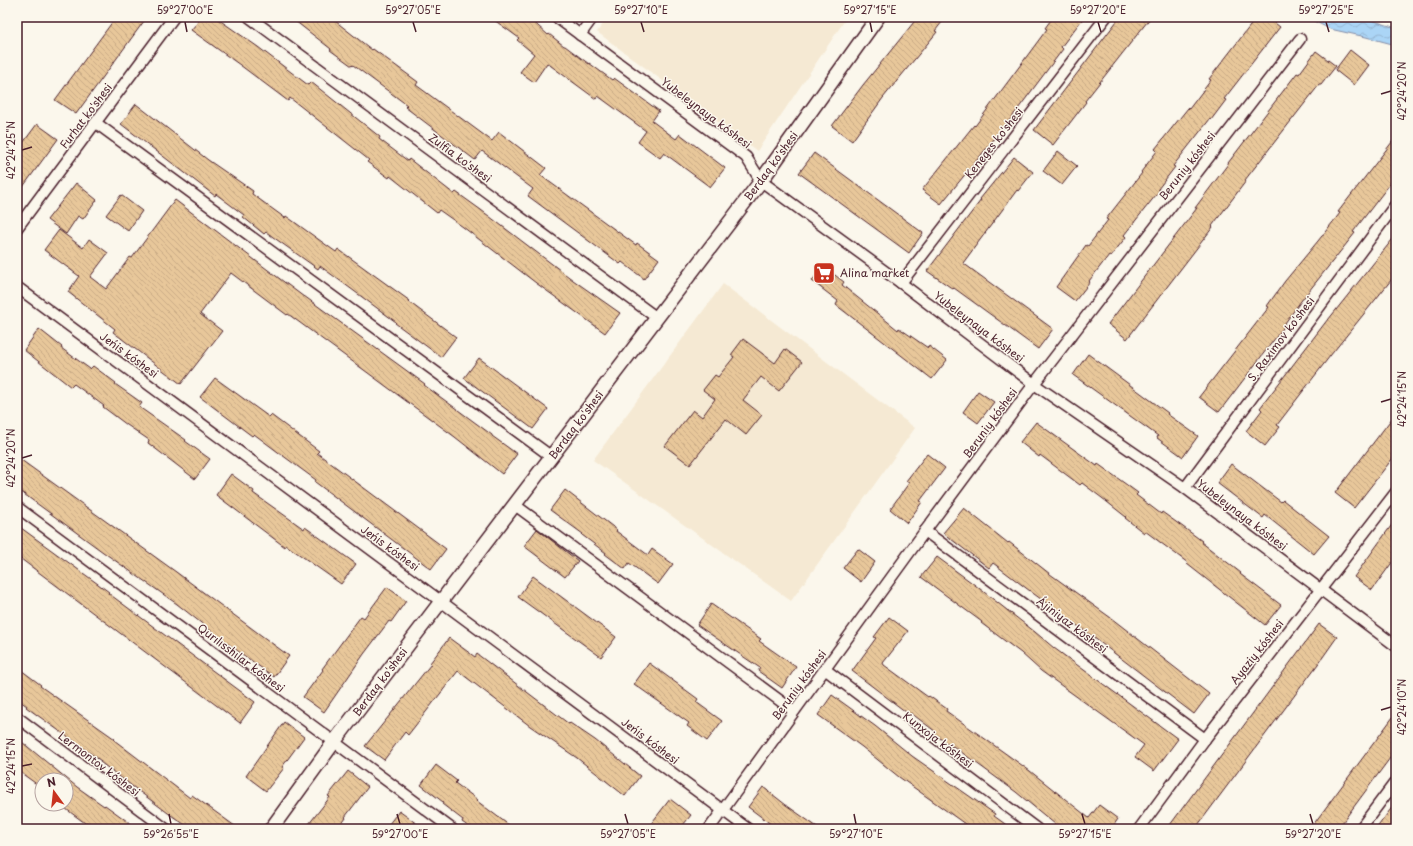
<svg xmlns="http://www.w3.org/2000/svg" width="1413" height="846" font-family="'Playpen Sans',sans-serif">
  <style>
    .built { fill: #f5e9d3 }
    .water { fill: url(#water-waves); stroke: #848ca5 }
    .building { fill: url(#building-back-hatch); stroke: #4a1f2b }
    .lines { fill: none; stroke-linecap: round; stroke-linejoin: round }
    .minor-casing { stroke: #4a1f2b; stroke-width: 13 }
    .tertiary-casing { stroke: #4a1f2b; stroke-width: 16 }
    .minor { stroke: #fbf7ec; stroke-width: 10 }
    .tertiary { stroke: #fbf7ec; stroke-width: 13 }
    .ticks { fill: none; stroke: #4a1f2b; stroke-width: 1.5 }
    .labels { text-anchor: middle; stroke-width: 3; stroke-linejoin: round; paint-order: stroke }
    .street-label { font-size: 11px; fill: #4a1f2b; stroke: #fbf7ec }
    .poi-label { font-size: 11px; fill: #4a1f2b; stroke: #fbf7ec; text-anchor: start }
    .neatline { fill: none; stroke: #4a1f2b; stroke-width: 1.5 }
    .ticks-label { font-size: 10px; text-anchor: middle; fill: #4a1f2b }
  </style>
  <defs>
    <pattern id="water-waves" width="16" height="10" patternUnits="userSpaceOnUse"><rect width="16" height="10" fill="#abd5f6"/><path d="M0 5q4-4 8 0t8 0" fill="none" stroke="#95b6d3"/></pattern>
    <pattern id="building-back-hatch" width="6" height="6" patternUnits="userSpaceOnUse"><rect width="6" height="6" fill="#e8c79a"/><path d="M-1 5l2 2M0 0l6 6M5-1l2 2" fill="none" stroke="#c8aa85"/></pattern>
  </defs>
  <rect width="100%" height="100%" fill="#fbf7ec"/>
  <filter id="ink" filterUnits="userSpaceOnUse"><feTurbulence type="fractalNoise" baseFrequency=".025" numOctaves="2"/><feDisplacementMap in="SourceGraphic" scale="8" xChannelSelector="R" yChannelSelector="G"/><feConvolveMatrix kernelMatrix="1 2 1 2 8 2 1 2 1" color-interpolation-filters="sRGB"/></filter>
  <g filter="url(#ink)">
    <g class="built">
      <polygon points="608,17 847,17 757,151 597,32"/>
      <polygon points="723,284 915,428 791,601 593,460"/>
    </g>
    <polygon class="water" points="1306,17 1362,17 1396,28 1396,45 1366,37 1330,29"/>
    <g class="building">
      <polygon points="116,17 147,17 76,114 55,100"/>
      <polygon points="202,17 215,17 258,47 308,85 311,82 380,137 379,139 408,161 409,159 454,194 456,192 481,210 573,280 620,313 605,333 536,283 463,227 439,210 437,213 390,176 389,178 367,162 369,160 290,98 288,101 240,65 191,30"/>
      <polygon points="290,17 330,17 372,50 373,49 418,82 416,85 492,141 499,132 546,168 540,175 636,245 637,243 659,259 644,279 622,262 620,264 528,196 533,189 482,151 475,160 405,107 407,105 353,65 352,66 330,50 331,49"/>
      <polygon points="490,17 528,17 548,35 549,34 564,46 565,46 589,64 589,63 612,80 614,78 659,111 652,121 676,139 680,134 725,168 710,187 664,153 660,158 638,142 646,131 598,96 596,99 547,63 534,82 520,72 534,54 517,40 519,38"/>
      <polygon points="918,17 946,17 935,31 937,32 883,98 852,141 832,126 863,85"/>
      <polygon points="1053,17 1084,17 1061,47 1063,49 1012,117 941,204 922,190 974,125 975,126 1013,75 1047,29 1045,28"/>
      <polygon points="1120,17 1151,17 1085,101 1086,102 1053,145 1034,130"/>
      <polygon points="1257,17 1267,17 1280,27 1224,99 1226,100 1211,120 1210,119 1173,166 1175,167 1158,189 1160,190 1124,235 1126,237 1111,256 1109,255 1089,281 1090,282 1075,301 1056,287 1086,245 1088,246 1108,220 1106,219 1142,173 1141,172 1157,151 1155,149 1188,108 1189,109 1211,80 1209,79"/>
      <polygon points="1350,50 1369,65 1354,85 1335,70"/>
      <polygon points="1316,51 1336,66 1321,85 1319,85 1245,180 1246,181 1212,226 1213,227 1127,339 1108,324 1197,208 1195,208 1228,164 1228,163 1297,73 1299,74"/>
      <polygon points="136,104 208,160 253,191 252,194 285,218 286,216 336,252 338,249 410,301 409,302 456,337 441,357 395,323 396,322 320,266 318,269 266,232 264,234 243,217 244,215 216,194 215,196 121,124"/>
      <polygon points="37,124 58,139 17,195 17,151"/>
      <polygon points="1396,137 1396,176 1353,232 1355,233 1301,301 1285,323 1286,324 1219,412 1199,397 1269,307 1267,306 1285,281 1318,241 1340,213 1338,212"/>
      <polygon points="1058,151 1077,166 1062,185 1043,171"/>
      <polygon points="814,153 923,233 909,253 799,173"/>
      <polygon points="1014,157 1033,172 1018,191 1017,190 963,263 1053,329 1038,349 954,288 953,289 927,271 981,200 980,199"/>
      <polygon points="76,183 97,200 83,219 78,216 66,234 47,220"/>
      <polygon points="121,195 142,211 128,231 106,215"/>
      <polygon points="175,200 304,297 304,296 425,384 424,385 492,435 492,436 517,454 502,474 455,437 288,314 287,315 231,273 200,314 222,331 181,384 113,332 115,329 68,292 79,276 44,250 59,230 83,248 89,239 108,253 90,277 106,289 130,257 132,258"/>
      <polygon points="1396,235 1396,274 1330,356 1277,425 1280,427 1265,446 1246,431 1262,410 1260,408 1328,319 1328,320"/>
      <polygon points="823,266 844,282 842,285 898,330 899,328 928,348 929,346 947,360 932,379 836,305 838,301 812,281"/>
      <polygon points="39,329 62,347 61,348 90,369 93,366 116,383 115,384 142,403 139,407 186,440 185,441 210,459 195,479 148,443 149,440 127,425 103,407 104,406 74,384 71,387 24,350"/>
      <polygon points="743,339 775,363 785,349 802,362 779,391 761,377 743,400 762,415 746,435 726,419 690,465 665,446 693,410 702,417 715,399 703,390 715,375 718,377 734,357 731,355"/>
      <polygon points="1088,354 1168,413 1167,414 1198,436 1183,457 1157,438 1158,436 1073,375"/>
      <polygon points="479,358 548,409 533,429 464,378"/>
      <polygon points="215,378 269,417 271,415 319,451 317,453 446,549 431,569 315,482 316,480 282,455 254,434 252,436 200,397"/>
      <polygon points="978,391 994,402 978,423 963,412"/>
      <polygon points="1396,413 1396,454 1354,508 1335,493"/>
      <polygon points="1036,422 1097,466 1098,464 1138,493 1136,495 1161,514 1162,512 1183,527 1202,541 1201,542 1241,573 1240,574 1281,605 1265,625 1187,564 1188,563 1145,531 1144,533 1125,518 1126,517 1102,498 1082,483 1080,485 1040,455 1039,457 1020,442"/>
      <polygon points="927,454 945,468 920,501 922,502 907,523 890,509 909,483 906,481"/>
      <polygon points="17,457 176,572 289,656 274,677 224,641 177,604 103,552 17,489"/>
      <polygon points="1231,464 1281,502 1283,500 1329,536 1314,554 1265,515 1263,518 1217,483"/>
      <polygon points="231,474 254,491 253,493 304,529 305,527 356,564 341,584 286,545 285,547 216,495"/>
      <polygon points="565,490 617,530 616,531 648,555 652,549 673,564 658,584 629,563 625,569 605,554 606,553 582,535 583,534 550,510"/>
      <polygon points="964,508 1008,543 1009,542 1050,574 1111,618 1209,694 1194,714 1093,637 1034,594 993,563 989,568 943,533"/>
      <polygon points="1396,519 1396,557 1372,590 1354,577"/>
      <polygon points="17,525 109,592 108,593 255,702 240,723 17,556"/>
      <polygon points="537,529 578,561 565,577 524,546"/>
      <polygon points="858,549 875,562 861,582 843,568"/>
      <polygon points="937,557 975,585 1035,632 1054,648 1178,739 1154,771 1135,757 1144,745 1041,671 1021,653 981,623 982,622 921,577"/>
      <polygon points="533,576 616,637 601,657 518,597"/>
      <polygon points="387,587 406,601 391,622 389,621 364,654 324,712 303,697 323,670 322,669 361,616 364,618"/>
      <polygon points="711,604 761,639 759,641 796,667 782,688 758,671 760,668 697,625"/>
      <polygon points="889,617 908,631 883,663 884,665 928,697 929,696 947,709 946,711 1030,771 1089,818 1099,805 1118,819 1111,829 1061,829 1016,792 953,746 952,747 934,734 936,732 911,713 910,715 852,671 876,638 874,637"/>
      <polygon points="1319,624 1337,637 1318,664 1195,829 1167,829"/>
      <polygon points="449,638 475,657 477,654 569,724 570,723 595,740 640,776 625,796 577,758 530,726 458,671 408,735 405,732 384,760 365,746 431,664 430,663"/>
      <polygon points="649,663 698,699 696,702 722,721 707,741 687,726 689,723 634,684"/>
      <polygon points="17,667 41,685 40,686 115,739 114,740 190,798 192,795 239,829 191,829 168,813 100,762 101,761 26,707 27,706 17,699"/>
      <polygon points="832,695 875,726 912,756 995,814 994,816 1012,829 972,829 899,777 862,747 818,715"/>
      <polygon points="1396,713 1396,750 1350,812 1338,829 1310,829"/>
      <polygon points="284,722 304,737 282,767 284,768 266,791 246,776"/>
      <polygon points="17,738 77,787 104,806 105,805 138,829 96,829 86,822 85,823 66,809 66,780 42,780 42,788 17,770"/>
      <polygon points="436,765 457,781 455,783 478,800 477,801 514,829 472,829 462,822 463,820 442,804 443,802 421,785"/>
      <polygon points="348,771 368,787 345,817 346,818 338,829 305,829 330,797 328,796"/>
      <polygon points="763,787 786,805 820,829 778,829 772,825 748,807"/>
      <polygon points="670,799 691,815 680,829 656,829 650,825"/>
      <polygon points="1396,802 1396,829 1376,829"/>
      <polygon points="399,811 424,829 385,829"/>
    </g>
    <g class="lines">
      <g class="minor-casing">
        <g id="minor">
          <polyline points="249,17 657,318"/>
          <polyline points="556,17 746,157 761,181 901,283 1034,384 1185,488 1396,646"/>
          <polyline points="580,35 593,17"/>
          <polyline points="96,123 552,457"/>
          <polyline points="17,228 174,17"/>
          <polyline points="901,283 1106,17"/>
          <polyline points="17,287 748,829"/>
          <polyline points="1185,488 1396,204"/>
          <polyline points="515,505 794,711"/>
          <polyline points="17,507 452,829"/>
          <polyline points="925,531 1205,739"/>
          <polyline points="826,670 1037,829"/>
          <polyline points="17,717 166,829"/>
          <polyline points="709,829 925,531 1034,384 1300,39"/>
          <polyline points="1139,829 1205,739 1396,492"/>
          <polyline points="1360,829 1396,781"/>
        </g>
      </g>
      <g class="tertiary-casing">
        <polyline id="tertiary" points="271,829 334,742 761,181 878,17"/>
      </g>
      <use href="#minor" class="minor"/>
      <use href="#tertiary" class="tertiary"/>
    </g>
  </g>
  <path class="ticks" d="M185,22L187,32M413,22L416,32M641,22L644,32M870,22L872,32M1098,22L1101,32M1326,22L1329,32M1381,94L1391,91M22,150L32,147M1381,402L1391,399M22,458L32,455M1381,710L1391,707M22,766L32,764M169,814L171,824M397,814L400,824M625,814L628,824M854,814L856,824M1082,814L1085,824M1310,814L1313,824"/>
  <defs>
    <g id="supermarket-square" transform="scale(1.15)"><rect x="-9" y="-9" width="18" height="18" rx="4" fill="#c8321e" stroke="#fbf7ec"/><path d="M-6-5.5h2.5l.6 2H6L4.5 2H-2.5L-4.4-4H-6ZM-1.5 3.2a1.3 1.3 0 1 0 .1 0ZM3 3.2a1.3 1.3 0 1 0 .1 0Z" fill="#fff"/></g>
  </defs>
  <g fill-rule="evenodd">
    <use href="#supermarket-square" x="824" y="273"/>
  </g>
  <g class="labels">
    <g class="street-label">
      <text transform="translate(706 113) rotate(37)" y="4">Yubeleynaya kóshesi</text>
      <text transform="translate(86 116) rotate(-53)" y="4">Furhat ko'shesi</text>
      <text transform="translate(994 143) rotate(-52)" y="4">Keneges ko'shesi</text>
      <text transform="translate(460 158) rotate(36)" y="4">Zulfia ko'shesi</text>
      <text transform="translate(771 166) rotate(-54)" y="4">Berdaq ko'shesi</text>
      <text transform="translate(1187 166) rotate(-52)" y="4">Beruniy kóshesi</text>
      <text transform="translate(979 327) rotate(37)" y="4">Yubeleynaya kóshesi</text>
      <text transform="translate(1281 339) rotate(-53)" y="4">S. Raximov ko'shesi</text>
      <text transform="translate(129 355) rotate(36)" y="4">Jeńis kóshesi</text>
      <text transform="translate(990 423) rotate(-54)" y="4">Beruniy kóshesi</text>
      <text transform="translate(576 425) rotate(-53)" y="4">Berdaq ko'shesi</text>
      <text transform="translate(1242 515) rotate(37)" y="4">Yubeleynaya kóshesi</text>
      <text transform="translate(390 548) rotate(36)" y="4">Jeńis kóshesi</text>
      <text transform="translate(1072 625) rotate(37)" y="4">Ájiniyaz kóshesi</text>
      <text transform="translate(1257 652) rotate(-52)" y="4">Ayaziy kóshesi</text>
      <text transform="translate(241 658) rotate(37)" y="4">Qurılısshılar kóshesi</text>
      <text transform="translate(380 682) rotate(-53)" y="4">Berdaq ko'shesi</text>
      <text transform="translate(799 685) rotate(-54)" y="4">Beruniy kóshesi</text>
      <text transform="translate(938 740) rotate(37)" y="4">Kunxoja kóshesi</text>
      <text transform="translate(650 741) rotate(37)" y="4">Jeńis kóshesi</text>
      <text transform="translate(99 764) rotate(37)" y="4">Lermontov kóshesi</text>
    </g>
    <g class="poi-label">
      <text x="840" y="277">Alina market</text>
    </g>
  </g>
  <rect width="1413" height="846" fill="none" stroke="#fbf7ec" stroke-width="44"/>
  <g transform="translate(54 792) rotate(345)"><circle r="19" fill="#fbf7ec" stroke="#b4a19f"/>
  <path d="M0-3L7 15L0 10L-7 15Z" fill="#c8321e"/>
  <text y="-6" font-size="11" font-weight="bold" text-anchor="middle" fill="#4a1f2b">N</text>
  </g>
  <rect x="22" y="22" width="1369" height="802" class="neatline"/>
  <g class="ticks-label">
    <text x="185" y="14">59°27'00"E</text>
    <text x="413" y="14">59°27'05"E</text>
    <text x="641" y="14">59°27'10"E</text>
    <text x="870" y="14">59°27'15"E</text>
    <text x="1098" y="14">59°27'20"E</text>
    <text x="1326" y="14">59°27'25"E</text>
    <text transform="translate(1402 91) rotate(-90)" y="4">42°24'20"N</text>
    <text transform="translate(11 150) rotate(-90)" y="4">42°24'25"N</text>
    <text transform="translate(1402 399) rotate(-90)" y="4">42°24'15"N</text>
    <text transform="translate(11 458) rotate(-90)" y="4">42°24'20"N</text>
    <text transform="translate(1402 707) rotate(-90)" y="4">42°24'10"N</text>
    <text transform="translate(11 766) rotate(-90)" y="4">42°24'15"N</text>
    <text x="171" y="838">59°26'55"E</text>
    <text x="400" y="838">59°27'00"E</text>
    <text x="628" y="838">59°27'05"E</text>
    <text x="856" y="838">59°27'10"E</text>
    <text x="1085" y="838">59°27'15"E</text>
    <text x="1313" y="838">59°27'20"E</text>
  </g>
</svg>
